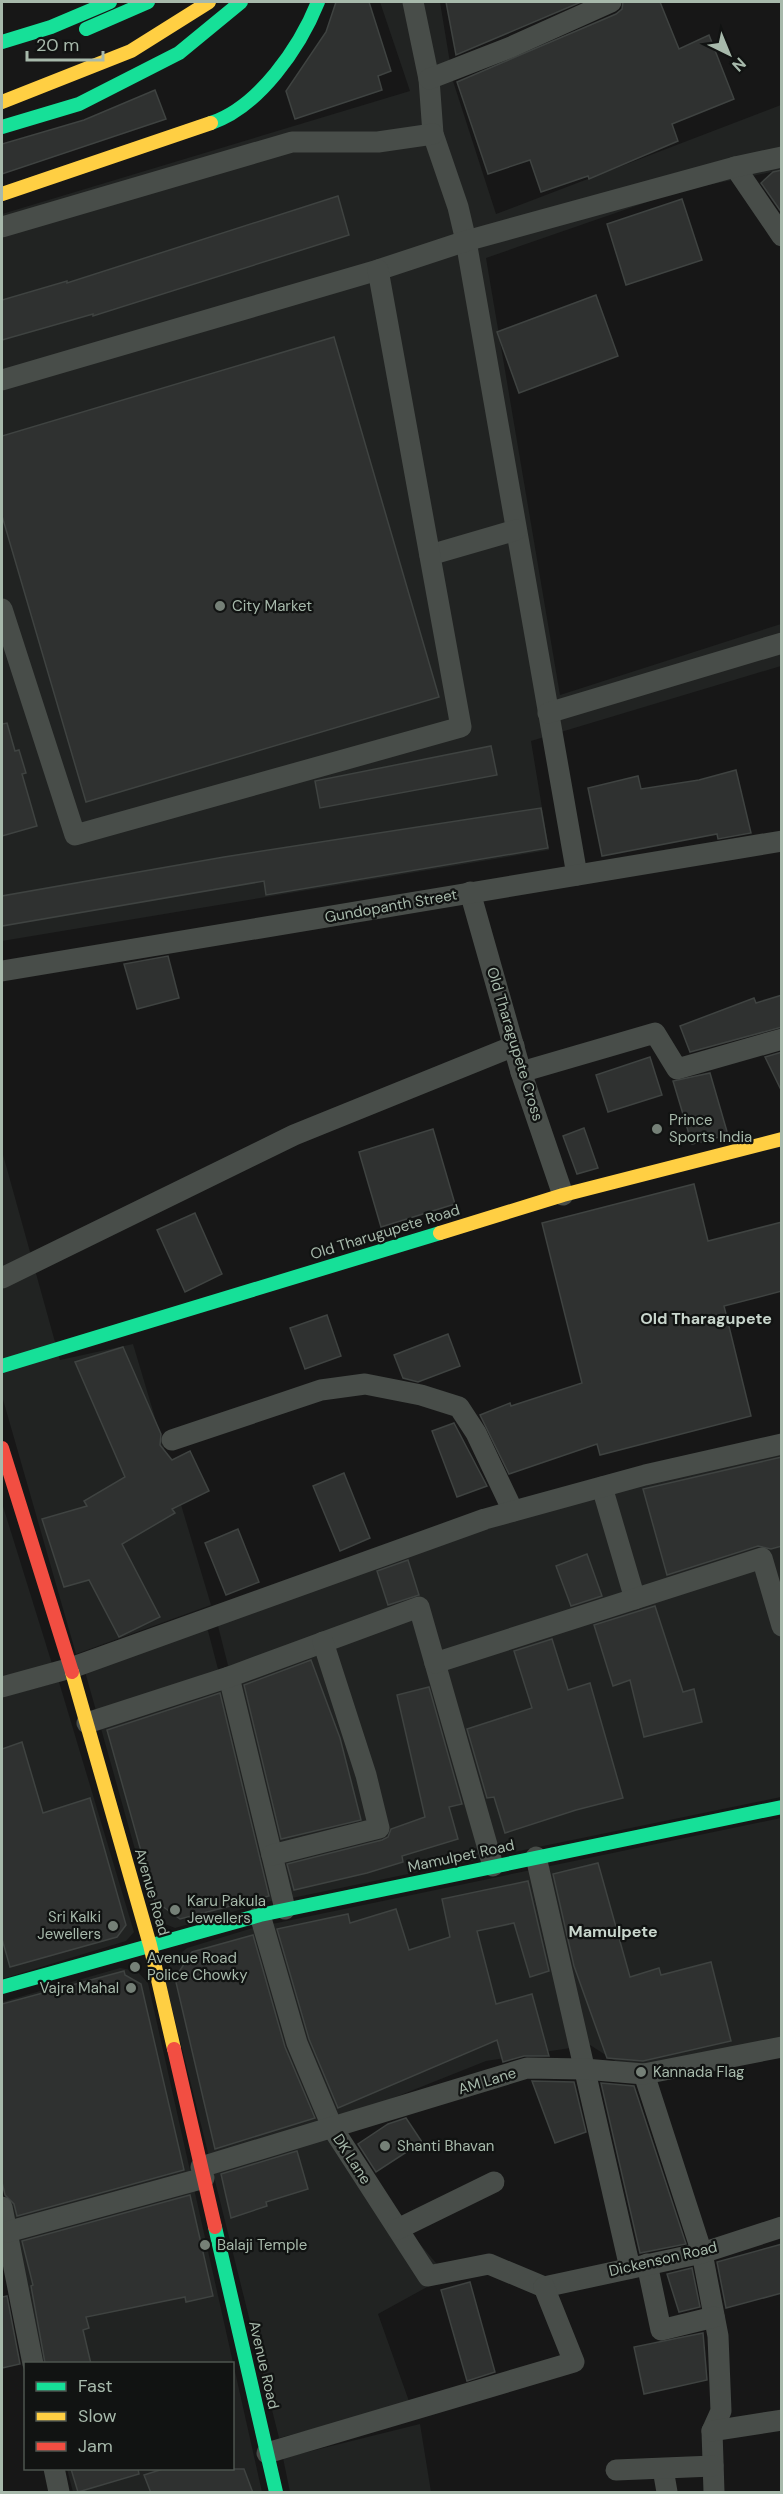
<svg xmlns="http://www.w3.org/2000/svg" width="783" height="2494" font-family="'DM Sans',sans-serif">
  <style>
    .built { fill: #212322 }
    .building { fill: #2f3130; stroke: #3f4341; stroke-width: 1.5 }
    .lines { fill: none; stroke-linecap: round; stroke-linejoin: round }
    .street { stroke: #484d49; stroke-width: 21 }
    .fast { stroke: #16e098; stroke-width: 14 }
    .slow { stroke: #ffcf43; stroke-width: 14 }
    .jam { stroke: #f24e42; stroke-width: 14 }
    .poi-dot { fill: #758077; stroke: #111312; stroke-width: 2 }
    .labels { text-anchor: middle; stroke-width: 4.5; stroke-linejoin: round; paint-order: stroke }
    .poi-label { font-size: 15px; fill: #a7b9ab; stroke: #111312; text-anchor: start }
    .street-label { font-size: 15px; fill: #a7b9ab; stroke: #111312 }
    .neighbourhood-label { font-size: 16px; font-weight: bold; fill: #c8d5cc; stroke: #111312 }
  </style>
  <rect width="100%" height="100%" fill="#171717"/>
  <g class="built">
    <polygon points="380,2 440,2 453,81 496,214 781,105 781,170 679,191 486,258 560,695 781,624 781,666 531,741 549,850 2,941 2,214 410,91"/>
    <polygon points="2,1151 60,1360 133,1344 211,1605 76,1654 2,1396"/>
    <polygon points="781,1448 781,1797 287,1899 217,1622 508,1521"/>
    <polygon points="2,1503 53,1667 2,1680"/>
    <polygon points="207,1627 278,1899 175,1928 160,1922 152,1910 84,1668"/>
    <polygon points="59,1682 134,1932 126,1941 2,1979 2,1697"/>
    <polygon points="781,1818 781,2042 626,2068 590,2045 486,2061 333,2122 296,2036 272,1924"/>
    <polygon points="259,1926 283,2026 376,2192 447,2276 378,2314 410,2404 279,2438 165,1980 171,1961 187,1948"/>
    <polygon points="120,1968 137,1971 148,1983 262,2492 73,2492 67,2469 232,2468 232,2364 43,2363 2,2182 2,2122 11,2120 7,2105 2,2106 2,2002"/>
    <polygon points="420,2424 431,2492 290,2492 283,2458"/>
  </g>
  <g class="building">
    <polygon points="336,2 369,2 391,71 378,76 382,90 295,119 286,91 326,32"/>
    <polygon points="446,2 581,2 456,55"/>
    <polygon points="623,2 660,2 679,49 709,35 734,99 672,124 678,141 589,179 588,176 541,192 530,160 488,174 457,82 616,14 622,9"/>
    <polygon points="155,90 166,119 2,174 2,144 84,120"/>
    <polygon points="782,170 782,213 761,183 773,172"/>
    <polygon points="338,196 349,235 93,316 93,314 2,340 2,300 67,281 67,283"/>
    <polygon points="682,199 702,260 626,285 607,224"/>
    <polygon points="596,295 618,356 519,393 497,332"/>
    <polygon points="334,337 439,697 86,802 2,516 2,436"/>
    <polygon points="7,723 15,751 19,750 26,773 22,774 37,826 2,836 2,724"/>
    <polygon points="491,746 497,775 320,808 315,781"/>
    <polygon points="736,770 751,833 718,839 717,834 602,856 588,788 638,776 641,789 699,780"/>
    <polygon points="541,808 548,848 266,895 264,881 2,926 2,896 224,857"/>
    <polygon points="168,956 179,998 137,1009 124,964"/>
    <polygon points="782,995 782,1027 690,1052 680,1026 754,998 756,1003"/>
    <polygon points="782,1052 782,1092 765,1057"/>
    <polygon points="650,1057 662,1095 608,1112 596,1075"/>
    <polygon points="710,1073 728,1135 692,1144 673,1081"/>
    <polygon points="584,1128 598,1168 577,1174 563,1136"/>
    <polygon points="433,1129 455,1204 381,1227 359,1152"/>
    <polygon points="694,1184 708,1241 782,1222 782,1291 724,1306 751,1416 600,1455 597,1444 509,1474 480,1415 510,1403 511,1406 582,1383 542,1223"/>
    <polygon points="195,1213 222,1274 185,1292 157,1230"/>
    <polygon points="327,1315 341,1356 305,1369 290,1328"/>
    <polygon points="448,1334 460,1366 418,1382 403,1378 394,1355"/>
    <polygon points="123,1347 161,1434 160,1445 172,1460 190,1451 209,1491 172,1509 175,1513 122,1544 160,1617 119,1637 89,1580 64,1587 42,1519 87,1506 84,1501 125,1477 75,1362"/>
    <polygon points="454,1423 487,1486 457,1497 432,1431"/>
    <polygon points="782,1457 782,1546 771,1549 758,1546 667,1575 643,1489"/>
    <polygon points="344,1473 370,1538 340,1551 313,1486"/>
    <polygon points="238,1529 259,1582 226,1595 205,1543"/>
    <polygon points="587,1554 602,1596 571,1606 556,1566"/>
    <polygon points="408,1560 419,1595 388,1605 377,1571"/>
    <polygon points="655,1606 683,1692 694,1689 702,1722 644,1737 630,1680 613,1686 594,1625"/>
    <polygon points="552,1639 568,1690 590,1683 623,1798 576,1810 505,1833 494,1797 487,1798 467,1729 532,1708 514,1651"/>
    <polygon points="311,1660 340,1738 361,1820 281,1839 244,1685"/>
    <polygon points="429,1687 462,1804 449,1807 458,1839 402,1856 403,1862 367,1873 294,1890 287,1864 382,1840 388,1837 391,1829 425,1817 397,1695"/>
    <polygon points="220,1693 269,1896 180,1919 162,1906 157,1908 107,1730"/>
    <polygon points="22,1742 43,1813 90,1798 126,1925 117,1937 10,1967 2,1939 2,1749"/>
    <polygon points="598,1863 630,1977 659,1968 661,1975 711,1962 731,2041 643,2061 607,2058 574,1966 553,1874"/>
    <polygon points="528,1881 549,1971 530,1977 514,1923 477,1931 496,2004 532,1994 549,2056 524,2056 503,2062 497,2040 338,2108 309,2039 277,1929 348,1914 350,1923 396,1909 409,1950 450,1937 442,1899"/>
    <polygon points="253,1935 285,2047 315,2118 215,2149 175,1978 192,1952"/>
    <polygon points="124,1971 125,1975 141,1984 184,2170 17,2216 14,2204 5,2195 2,2182 2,2004"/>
    <polygon points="532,2081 574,2082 586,2132 555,2143"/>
    <polygon points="601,2083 634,2086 686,2244 640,2253"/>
    <polygon points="406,2118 422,2142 376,2172 358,2144 388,2124"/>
    <polygon points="297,2151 308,2189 266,2202 267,2206 231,2218 221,2174"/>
    <polygon points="190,2195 213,2296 186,2302 185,2297 86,2317 89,2328 83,2330 91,2364 45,2363 31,2286 33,2285 22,2241"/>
    <polygon points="782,2244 782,2293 726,2308 717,2262"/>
    <polygon points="692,2268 700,2307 679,2312 667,2274"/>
    <polygon points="470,2282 495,2372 467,2381 441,2290"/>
    <polygon points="7,2296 20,2364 2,2368 2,2297"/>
    <polygon points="703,2333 707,2380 644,2394 634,2347"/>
    <polygon points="71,2469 138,2469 139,2474 78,2492"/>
    <polygon points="163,2469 244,2469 253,2493 151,2493 144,2475"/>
  </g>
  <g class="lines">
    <g class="street">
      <polyline points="413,2 429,79 433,134 458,207 466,241 577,875"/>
      <polyline points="429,79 511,47 611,2"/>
      <polyline points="735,167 782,236"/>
      <polyline points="2,227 292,142 378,142 433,134"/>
      <polyline points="2,380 378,270 466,241 735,167 782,157"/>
      <polyline points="430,555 516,530"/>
      <polyline points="2,609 75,835 461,727 378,270"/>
      <polyline points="548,713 782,643"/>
      <polyline points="470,892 521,1072 563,1195"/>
      <polyline points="2,971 782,841"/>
      <polyline points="521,1072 655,1033 677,1069 782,1039"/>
      <polyline points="2,1278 294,1135 514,1046"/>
      <polyline points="172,1440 321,1390 365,1384 421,1395 459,1407 476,1433 513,1511"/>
      <polyline points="602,1487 635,1599"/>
      <polyline points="435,1663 493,1866"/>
      <polyline points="229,1677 285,1909"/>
      <polyline points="2,1687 71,1668 485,1519 645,1475 782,1444"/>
      <polyline points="87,1723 229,1677 419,1607 435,1663 762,1558 782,1626"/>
      <polyline points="272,1855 379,1828 366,1775 323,1642"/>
      <polyline points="536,1857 630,2268"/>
      <polyline points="260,1915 297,2043 333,2129 428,2276 489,2264 544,2287"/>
      <polyline points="644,2074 702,2253 718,2336 721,2411 712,2431 714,2492"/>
      <polyline points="201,2167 527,2068 584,2069 644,2074 782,2047"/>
      <polyline points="2,2207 33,2364"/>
      <polyline points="398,2229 494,2182"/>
      <polyline points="7,2232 204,2178"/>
      <polyline points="647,2264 661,2330 714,2317"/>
      <polyline points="544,2287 702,2253 782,2227"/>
      <polyline points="712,2431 782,2420"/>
      <polyline points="267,2453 574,2362 544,2287"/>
      <polyline points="54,2468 59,2492"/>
      <polyline points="663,2469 667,2492"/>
      <polyline points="616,2470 713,2466"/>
    </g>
    <g class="fast">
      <polyline points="86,29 148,2"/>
      <polyline points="2,42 51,27 110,2"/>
      <path d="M211,123C259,107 300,47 318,2"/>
      <polyline points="2,127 79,104 179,53 241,2"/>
      <polyline points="2,1366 440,1233"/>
      <polyline points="2,1987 260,1915 782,1807"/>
      <polyline points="215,2227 276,2492"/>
    </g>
    <g class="slow">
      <polyline points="2,102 131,51 209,2"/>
      <polyline points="2,194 211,123"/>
      <polyline points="440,1233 563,1195 782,1139"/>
      <polyline points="72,1672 150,1945 174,2049"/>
    </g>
    <g class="jam">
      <polyline points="2,1448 72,1672"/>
      <polyline points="174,2049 215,2227"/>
    </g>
  </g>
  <g class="poi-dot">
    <circle cx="220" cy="606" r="6"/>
    <circle cx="657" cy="1129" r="6"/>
    <circle cx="175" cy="1910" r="6"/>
    <circle cx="113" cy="1926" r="6"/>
    <circle cx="135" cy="1967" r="6"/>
    <circle cx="131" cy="1988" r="6"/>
    <circle cx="641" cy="2072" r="6"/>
    <circle cx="385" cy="2146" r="6"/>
    <circle cx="205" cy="2245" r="6"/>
  </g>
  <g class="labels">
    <g class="poi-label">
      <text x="232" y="611">City Market</text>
      <text x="669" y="1125">Prince<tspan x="669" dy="17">Sports India</tspan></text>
      <text x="187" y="1906">Karu Pakula<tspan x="187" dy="17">Jewellers</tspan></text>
      <text x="101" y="1922" text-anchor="end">Sri Kalki<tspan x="101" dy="17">Jewellers</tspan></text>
      <text x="147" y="1963">Avenue Road<tspan x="147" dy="17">Police Chowky</tspan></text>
      <text x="119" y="1993" text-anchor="end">Vajra Mahal</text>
      <text x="653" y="2077">Kannada Flag</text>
      <text x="397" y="2151">Shanti Bhavan</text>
      <text x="217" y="2250">Balaji Temple</text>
    </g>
    <g class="street-label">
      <text transform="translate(391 906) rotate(-10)" y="5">Gundopanth Street</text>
      <text transform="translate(515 1044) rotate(73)" y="5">Old Tharagupete Cross</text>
      <text transform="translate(385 1232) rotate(-17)" y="5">Old Tharugupete Road</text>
      <text transform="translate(461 1856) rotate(-12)" y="5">Mamulpet Road</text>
      <text transform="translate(152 1892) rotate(74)" y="5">Avenue Road</text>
      <text transform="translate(487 2081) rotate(-17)" y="5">AM Lane</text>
      <text transform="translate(352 2159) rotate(57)" y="5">DK Lane</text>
      <text transform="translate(663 2259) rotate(-13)" y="5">Dickenson Road</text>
      <text transform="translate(264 2365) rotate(77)" y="5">Avenue Road</text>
    </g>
    <g class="neighbourhood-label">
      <text x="706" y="1324">Old Tharagupete</text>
      <text x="613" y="1937">Mamulpete</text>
    </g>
  </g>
  <rect width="783" height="2494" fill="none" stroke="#a7b9ab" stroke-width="6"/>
  <rect x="24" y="2362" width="210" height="108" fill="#111312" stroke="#4d554f" stroke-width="1.5"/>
  <rect x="36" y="2382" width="30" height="9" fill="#16e098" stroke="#4d554f" stroke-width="1.5"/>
  <text x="78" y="2392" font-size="18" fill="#a7b9ab">Fast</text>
  <rect x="36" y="2412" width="30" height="9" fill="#ffcf43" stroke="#4d554f" stroke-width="1.5"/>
  <text x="78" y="2422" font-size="18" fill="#a7b9ab">Slow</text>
  <rect x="36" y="2442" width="30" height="9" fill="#f24e42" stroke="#4d554f" stroke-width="1.5"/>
  <text x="78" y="2452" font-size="18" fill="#a7b9ab">Jam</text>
  <g transform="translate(729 54) rotate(137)" stroke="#111312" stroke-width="4.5" paint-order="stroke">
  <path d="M0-4.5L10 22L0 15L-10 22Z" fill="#a7b9ab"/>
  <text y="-9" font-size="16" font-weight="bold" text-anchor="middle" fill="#a7b9ab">N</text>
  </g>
  <path d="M27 51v9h76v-9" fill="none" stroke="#a7b9ab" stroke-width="3"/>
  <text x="36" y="51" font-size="18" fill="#a7b9ab" stroke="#111312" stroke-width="4.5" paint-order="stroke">20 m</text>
</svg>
